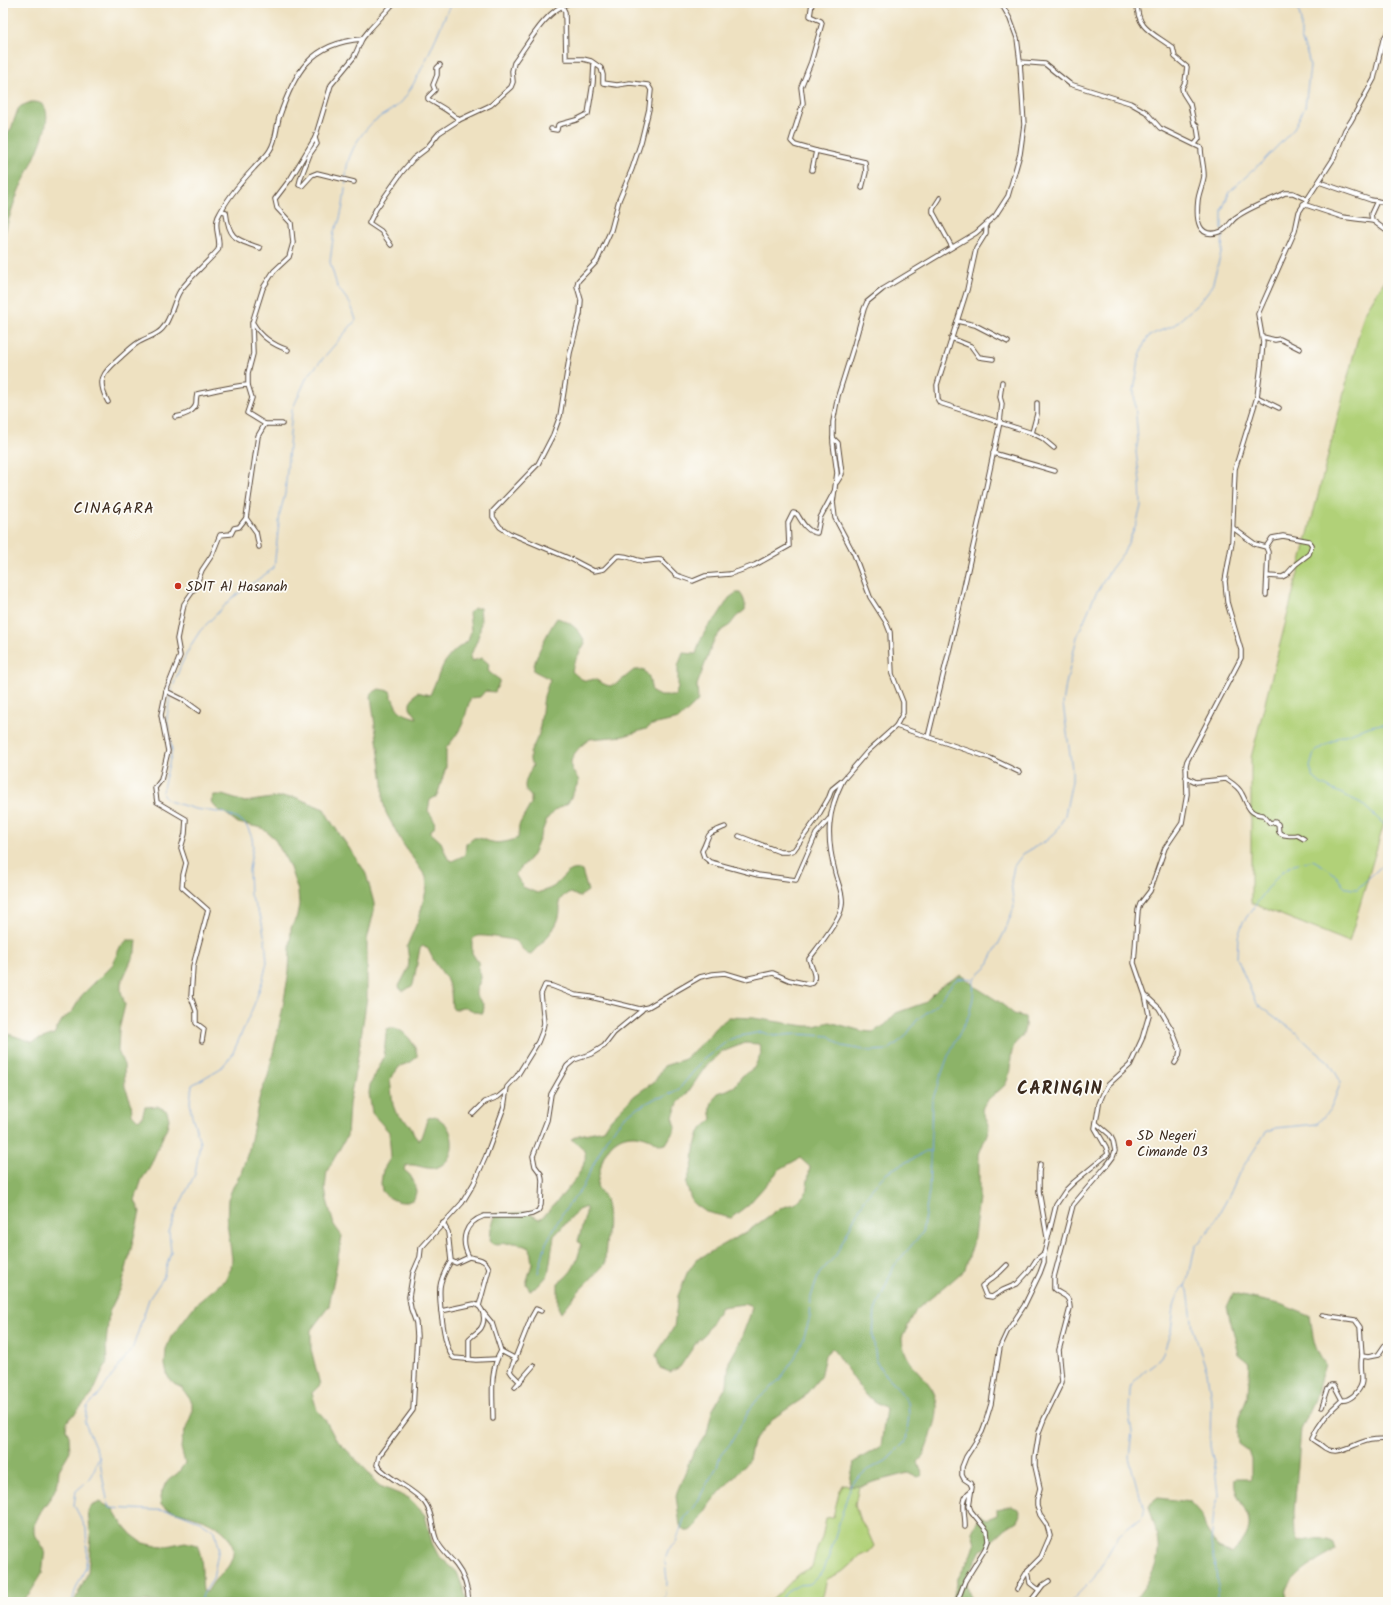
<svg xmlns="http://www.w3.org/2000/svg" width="1391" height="1605" font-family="Kalam,sans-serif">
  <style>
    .green { fill: #b1d178; stroke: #767e4b }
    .forest { fill: #8cb368; stroke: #646e43 }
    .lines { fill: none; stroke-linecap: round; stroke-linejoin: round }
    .stream { stroke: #74a2dd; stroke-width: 1 }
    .minor-casing { stroke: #564536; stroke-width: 5.5 }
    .minor { stroke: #fff; stroke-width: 3.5 }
    .poi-dot { fill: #c8321e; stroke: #fdfcf7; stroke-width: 1.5 }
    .labels { text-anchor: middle; stroke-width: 3.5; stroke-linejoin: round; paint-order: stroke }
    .poi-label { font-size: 14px; fill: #3b2a1e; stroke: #fdfcf7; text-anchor: start }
    .quarter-label { font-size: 16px; letter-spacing: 1px; fill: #3b2a1e; stroke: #fdfcf7 }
    .district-label { font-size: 18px; font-weight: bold; letter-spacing: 1px; fill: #3b2a1e; stroke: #fdfcf7 }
  </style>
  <rect width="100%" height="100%" fill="#fdfcf7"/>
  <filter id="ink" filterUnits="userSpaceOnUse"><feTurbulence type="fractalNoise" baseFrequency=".025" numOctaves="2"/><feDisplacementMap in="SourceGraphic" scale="8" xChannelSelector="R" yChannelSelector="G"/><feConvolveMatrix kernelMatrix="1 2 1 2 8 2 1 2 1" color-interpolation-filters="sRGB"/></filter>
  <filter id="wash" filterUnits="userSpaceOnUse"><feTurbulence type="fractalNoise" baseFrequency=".012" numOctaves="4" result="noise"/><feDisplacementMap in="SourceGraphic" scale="16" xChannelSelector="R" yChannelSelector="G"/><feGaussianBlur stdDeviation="0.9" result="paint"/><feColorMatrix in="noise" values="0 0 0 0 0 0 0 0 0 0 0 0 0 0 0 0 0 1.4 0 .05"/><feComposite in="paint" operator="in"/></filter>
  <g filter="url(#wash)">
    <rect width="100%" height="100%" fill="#eee1c1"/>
    <g class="green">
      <polygon points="1388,275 1388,810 1349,942 1251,903 1251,758 1364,314"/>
      <path d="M846,1484L849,1486H859L855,1505L860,1521L867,1530L874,1546L869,1552L859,1557L842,1572L827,1579L823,1596L803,1601L800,1598L788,1602H768C779,1595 788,1585 796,1576C798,1573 808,1570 812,1567L817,1548L822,1538L826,1518L833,1517L839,1493L843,1485Z"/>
    </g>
    <g class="forest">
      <path d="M31,102C70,99 25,176 19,190C14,202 4,232 3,244V141L11,129L18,109L21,106Z"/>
      <path d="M736,593H740C744,598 746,604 745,610L736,617L730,625L722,630L714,640L697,685L698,700L696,703L679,719L652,725L646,729L624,736L590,739C581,745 569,756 571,767C572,772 577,776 579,781L568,803L555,810L547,819L533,855L515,874L523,887L537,893C542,891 548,890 553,887C562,880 569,865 582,871L588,891L579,897L571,893L563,896L559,902C565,923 544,940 531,954C523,953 521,945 515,941C511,939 483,935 478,936C475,937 474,938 472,940V953L478,962L480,977V981L476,991V995L483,1004L484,1007L483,1013C469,1013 472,1004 454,1010L452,1007L451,991L446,978L434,961L427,947L423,946L420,948L413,985L404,991L400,989L399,986L408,969L409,961L407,946L419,918L427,887L426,877L403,844L386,813L383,801V783L380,761L371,697L372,693L379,689L390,691C397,710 397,713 417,718L416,716L410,708V702L417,692L430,695C441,670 443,656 468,641L471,631L469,613L474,608H480C483,630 478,638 470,657L472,661L482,658L489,664L488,670L490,673L500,680L495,692L485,691L480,697L471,698C468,705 467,710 465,717C462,729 453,740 446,748V767L437,796L430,800L428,811C432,816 436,821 434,828L431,830V833L441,842L448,859L452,861L465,855L466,844L474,838C481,837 486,841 492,842C499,844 511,841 518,838L519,825L531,804V796C519,788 528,776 533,765L530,761V753L539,734L544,696L550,679L534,671C531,663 551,626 557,618C569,621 581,630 585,643L574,663L572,671C579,678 584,683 594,679L606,685L610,686L618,683L634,670H644L649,677L652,692L660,696H675L678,688V666L683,653L696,654L700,641L708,626L717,617L729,598Z"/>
      <path d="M214,795H222L245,802L278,797H295L324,809L332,823L362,867L366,874L374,903V911L367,940V997L359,1050L349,1104L347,1136L327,1171L325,1189L327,1200L334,1225L342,1236L329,1306L311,1330V1349L320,1385L312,1393L317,1410L325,1419L335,1438L370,1474L374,1481L380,1486L409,1498L425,1515L432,1543L438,1555L457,1572L468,1602H74L88,1572L91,1538L88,1511L90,1507L100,1502L113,1509L119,1519L131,1534L143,1543L162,1547L185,1542L197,1545C204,1559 201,1576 203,1591L207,1592C210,1588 212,1583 216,1579C221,1573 228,1569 231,1561C241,1539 216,1523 198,1518C186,1513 172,1513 161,1505L160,1497L166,1482L178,1473L185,1463L181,1448L182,1439L192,1413V1402L182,1388L174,1384L168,1377L165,1365L166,1349L171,1337L195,1305L226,1279L231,1268L232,1259L227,1223L228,1199L233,1187L241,1173L249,1149L260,1095L268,1076L282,1012L289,971L291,928L297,916L299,904L298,891L289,865L274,838L262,828L238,823L225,813L218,810L211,802Z"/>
      <polygon points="127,940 137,940 136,950 121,983 121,991 125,1005 119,1030 118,1051 124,1065 125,1087 131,1102 132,1114 138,1120 142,1117 145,1107 157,1106 167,1111 169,1119 167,1127 149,1169 142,1179 135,1200 140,1212 122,1286 109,1312 106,1345 107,1362 92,1395 67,1422 66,1429 69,1436 70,1451 59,1470 58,1482 53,1494 41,1511 34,1525 34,1533 45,1550 42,1574 30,1593 21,1602 3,1602 3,1032 32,1042 54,1034 62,1020 72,1012 82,995 113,964 119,949"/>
      <path d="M961,975L977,988L998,1001L1014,1014L1025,1017C1026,1022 1025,1031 1022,1036C1020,1040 1014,1042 1013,1048C1009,1060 1012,1074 1005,1085C997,1094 985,1098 982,1110L987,1120L989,1129L979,1154V1199L973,1244L965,1269L953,1280L916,1310L902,1338C905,1380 954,1378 931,1435C927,1445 925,1455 918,1462L923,1475L918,1478L908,1473L873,1482L863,1486H849L854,1462L881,1446L886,1408L866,1396L832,1348L825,1355L820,1377L802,1399L775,1417L753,1442L749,1460L711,1502L695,1527L689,1531H685L682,1529L680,1525L676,1496L677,1492L693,1453L707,1433L712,1411L727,1385L729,1362L739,1344L750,1315L752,1307L744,1304L721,1307L705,1334L698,1340L680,1367L670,1372L660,1368L656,1355L674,1327L678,1296L687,1273L696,1260L748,1231L780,1208L795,1204L806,1193L810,1167L800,1158L780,1169L748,1205L731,1218L706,1212L692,1202L686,1184L693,1163L694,1150L699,1132L712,1119C709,1107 711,1102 718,1093L727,1090L735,1086L742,1076L754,1068L761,1053L759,1044L745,1043L722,1052L706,1066L686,1095L678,1103L673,1117L676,1127L666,1144L660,1145C642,1131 618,1130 606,1152C601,1161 599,1175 597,1186C599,1190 603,1194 605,1199C611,1220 605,1243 605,1264L578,1292L561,1313L558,1307V1283C573,1273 577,1263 581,1245L578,1241L586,1213V1207L578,1210L554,1236L548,1275L537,1287L530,1290L526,1284L532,1264L530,1248L516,1243L493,1244L490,1242L491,1228L496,1214L526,1212L539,1219L545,1215C554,1203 593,1167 584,1151C582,1146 575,1142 571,1139L579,1135L604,1130L611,1119L634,1096L655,1081L664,1066L685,1059L708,1037L714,1029L729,1017L753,1018L805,1026H814L830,1022L862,1031L873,1032L885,1025L896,1013L924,1003L942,985Z"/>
      <path d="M391,1028C403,1027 418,1046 417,1057L411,1062L400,1066L390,1079L393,1105L396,1113L410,1125L414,1135L419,1141C423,1135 424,1125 428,1118L435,1116C439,1119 444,1122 447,1126C456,1140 454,1163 435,1168C424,1170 414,1162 405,1166L404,1170L410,1175L414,1182L416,1192L414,1199C404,1206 389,1200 382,1191L381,1183L383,1170L391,1157L389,1132L372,1113L369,1093L370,1085L384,1057L386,1033L387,1029Z"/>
      <path d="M1233,1294L1280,1304L1310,1316C1313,1335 1313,1348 1325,1364L1315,1399L1301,1430L1294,1511L1295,1534L1298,1541C1311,1538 1322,1537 1334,1543L1336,1550C1321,1559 1277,1580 1288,1602H1133C1146,1585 1160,1567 1158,1544C1157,1532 1152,1517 1149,1505L1158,1498L1191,1502L1201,1513L1206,1529L1218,1548L1232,1553C1236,1548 1243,1542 1246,1536C1258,1512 1231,1501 1235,1479H1251V1459L1248,1450L1238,1443L1237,1433L1239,1417L1248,1395L1250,1363L1239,1354L1227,1307Z"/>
      <polygon points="1011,1506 1018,1509 1020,1515 1017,1521 1006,1528 992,1541 988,1547 981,1550 966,1579 971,1602 951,1602 957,1580 972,1554 975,1543 972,1532 980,1515 987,1519 997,1515 997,1509"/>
    </g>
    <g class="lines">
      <g class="stream">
        <path d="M346,178C345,158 359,135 373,122C384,113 399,108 406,96C425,67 437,34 451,3"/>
        <polyline points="1222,230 1222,210 1230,191 1262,162 1293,130 1305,107 1310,67 1308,56 1301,38 1301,21 1297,3"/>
        <polyline points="171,692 180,667 191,645 200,631 232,598 274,568 280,513 285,494 292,410 307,377 356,320 351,305 337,286 330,262 334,231 339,222 343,206 346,181"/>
        <polyline points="170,695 167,718 172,751 162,792 163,795 169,801 195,809 225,813 242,821 248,828 252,838 253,846 249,870 250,895 261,918 265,940 267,962 263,979 254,1005 232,1055 221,1068 192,1085 190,1101 191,1112 200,1143 195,1174 176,1212 169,1232 171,1252 163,1278 149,1299 133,1347 97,1397 87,1407 85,1423 99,1456 104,1485 109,1508 174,1511 200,1521 215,1531 219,1547 213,1579 198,1602"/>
        <polyline points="1388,723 1371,726 1339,737 1327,744 1314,753 1310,767 1313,777 1321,784 1361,803 1387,827 1388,830"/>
        <polyline points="538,1273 546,1243 562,1214 582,1188 607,1137 627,1114 656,1098 664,1097 679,1089 704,1059 729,1040 736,1037 761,1032 774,1036 797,1034 829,1036 842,1046 870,1051 888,1050 905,1037 917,1020 936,1005 952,984 957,979 965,978 973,979"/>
        <polyline points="1185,1286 1188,1290 1193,1328 1207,1372 1211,1400 1210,1445 1215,1468 1218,1495 1217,1503 1214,1511 1211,1544 1215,1561 1218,1591 1218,1602"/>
        <path d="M72,1602L76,1588L86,1567L87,1550L86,1528L74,1505L76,1491C90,1480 93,1474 99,1457"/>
        <polyline points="660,1602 666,1595 667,1581 665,1561 668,1550 676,1542 684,1519 698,1501 705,1487 717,1467 720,1456 730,1444 750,1409 757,1400 779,1381 794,1359 803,1340 810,1317 811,1297 819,1274 836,1255 860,1207 871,1190 887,1172 930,1150"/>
        <polyline points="777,1602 787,1592 799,1585 810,1584 823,1572 829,1556 851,1484 866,1471 886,1461 906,1441 909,1415 908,1402 893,1382 882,1371 876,1360 873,1335 875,1311 894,1266 922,1233 929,1192 932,1101 948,1056 969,1015 973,998 974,979 986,968 1005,931 1014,907 1011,882 1014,866 1023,854 1047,840 1056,832 1065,815 1072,781 1072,769 1063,704 1066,684 1077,637 1095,595 1111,569 1124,552 1137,522 1141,506 1140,481 1136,452 1138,440 1134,391 1139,359 1144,344 1148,337 1155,333 1173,326 1199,303 1212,286 1222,250 1223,233"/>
        <path d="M1070,1602L1094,1578L1119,1535L1142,1517L1146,1507L1139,1496L1129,1457L1132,1432L1129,1414L1130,1389L1131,1385L1143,1372L1156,1362L1163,1354L1171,1331L1174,1307L1178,1295L1185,1286L1189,1276L1195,1247L1211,1228L1230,1194L1239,1173L1266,1132L1276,1128L1317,1124L1331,1108L1341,1082L1329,1062L1313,1049L1294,1031L1256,1003L1237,958L1238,937L1243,922L1268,888L1280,873L1294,864L1313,860C1319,864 1326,867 1332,872C1342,880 1341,890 1357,889L1388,860"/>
      </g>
    </g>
  </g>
  <g filter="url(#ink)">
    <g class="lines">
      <g class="minor-casing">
        <g id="minor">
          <path d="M1137,3C1137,30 1154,33 1173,48L1175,57L1187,67L1185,82L1182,88L1183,93L1190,104L1194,123L1197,126L1199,139L1195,144"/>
          <path d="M562,6L565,12L566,59H583L591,61L601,68L603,75V83L617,85L630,83L648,85L651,90L649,109L641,142L632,169L619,200L611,230L597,261L578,281L577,286L581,300L580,314L570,353L560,416L553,435L538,464L493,511V517L500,527L509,533L573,560L594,571L604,569L617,556C627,554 633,560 642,561C648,562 654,559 661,560L676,575L693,581L705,576L730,574L739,571L755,565L789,546L788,523L793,513L797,514C802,522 807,532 817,533L820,518L835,490"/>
          <path d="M1020,62L1045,64L1070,84L1130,103L1146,112L1160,128L1201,148C1201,157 1204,166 1204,176C1203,184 1199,192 1198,200C1196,218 1197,241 1222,231C1227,229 1230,222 1235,218C1249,207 1269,201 1285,193H1293L1306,199"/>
          <path d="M440,65L437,68V75L433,85L435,90L428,97V99C439,106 449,110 459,120"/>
          <polyline points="551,129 557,130 558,125 576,120 588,114 593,83 594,64"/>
          <polyline points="315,138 317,144 310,154 301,177 299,185 302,186 312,175 317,173 354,182"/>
          <polyline points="816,151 865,162 866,172 862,188"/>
          <polyline points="812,170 816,151 795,145 791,141 803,103 801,87 811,62 822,23 821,21 810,16 812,3"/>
          <polyline points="1319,182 1371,200 1388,203"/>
          <polyline points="940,198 933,209 933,212 952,247"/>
          <polyline points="1377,201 1371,214 1372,220 1388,232"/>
          <polyline points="1303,204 1342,217 1373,221"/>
          <path d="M222,211L226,212C229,239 235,239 260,248"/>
          <polyline points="986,225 986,233 976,249 967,290 937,385 938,400 940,403 1032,433 1042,438 1054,448"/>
          <path d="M391,245L381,231L369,223L376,209L402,172L413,159L426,149L439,133L459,120L491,105L511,87L513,82L512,71L514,63C528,44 546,10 569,3"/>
          <polyline points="957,321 975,325 1008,342"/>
          <path d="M253,323C261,337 273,345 288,350"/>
          <polyline points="1263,337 1275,340 1280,339 1300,349"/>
          <polyline points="951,338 971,346 979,357 993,359"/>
          <polyline points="1257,397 1279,408"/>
          <path d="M108,402C95,378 104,373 122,356C128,351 134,344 141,341C148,337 157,335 162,329C171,320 173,302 180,291C191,276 206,264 218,250C222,240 213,228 218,217C226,200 241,182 254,168C259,162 266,157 270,150C276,141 276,129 279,118C294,73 310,43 362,39"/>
          <path d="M175,417C183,416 194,412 196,404C196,400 196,398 197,394C214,391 231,386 248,385"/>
          <polyline points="265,424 282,424"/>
          <polyline points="1032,433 1037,414 1037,403"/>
          <polyline points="833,438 838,443 842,474 837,482"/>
          <polyline points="993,453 1055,471"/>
          <polyline points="246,518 256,532 259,547"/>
          <polyline points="1233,528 1255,544 1266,547 1268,552 1266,595"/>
          <polyline points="1266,547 1272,538 1283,536 1309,541 1312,545 1309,554 1296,564 1286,575 1282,577 1268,576"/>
          <polyline points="166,691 184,700 199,711"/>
          <polyline points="896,726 990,758 1019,772"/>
          <polyline points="928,737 958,614 983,502 1000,422 1002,404 1000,397 1002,382"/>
          <path d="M1186,777L1196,782L1226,779C1232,783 1239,787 1242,794C1248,805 1248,814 1263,815L1270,823L1275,822L1278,824C1279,827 1278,829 1279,832C1281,836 1293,836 1297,835L1304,839"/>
          <path d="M725,827C703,836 712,831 702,851L704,857L710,862L758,875L796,880L816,834L829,819"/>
          <polyline points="739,836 780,852 788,852 794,850 817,818 829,797 832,789 843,780 867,752 896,726 903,713 903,702 892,674 890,632 886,622 870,597 854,554 835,518 833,502 837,473 833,443 833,422 838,396 854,345 864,309 867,302 883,289 976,233 995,216 1008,196 1020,154 1024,125 1020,62 1017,38 1010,19 1001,3"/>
          <polyline points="1146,996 1159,1008 1172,1030 1180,1050 1179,1056 1175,1063"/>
          <polyline points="202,1041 204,1029 196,1023 196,1011 191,997 193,966 208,910 182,887 183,875 186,863 181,848 185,834 186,819 157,802 155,788 161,780 168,751 161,715 166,691 180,656 177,639 184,604 195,588 202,570 212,555 220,535 231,534 234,528 239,527 246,518 258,436 265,424 247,413 252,398 248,385 248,373 253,354 252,323 263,288 274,271 289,257 293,243 291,223 277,208 275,199 291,178 315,138 331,85 354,57 362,39 370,29 394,3"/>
          <polyline points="473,1114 485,1102 498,1097 505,1091"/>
          <polyline points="1040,1164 1039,1172 1039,1191 1047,1237"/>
          <polyline points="443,1223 448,1232 451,1261 456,1263 469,1257"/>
          <path d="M451,1261C446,1269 441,1278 440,1287C439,1300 444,1351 454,1358L476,1360L497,1359"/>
          <polyline points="1007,1265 1000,1272 982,1286 986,1296 992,1297 1003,1290 1017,1284 1029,1271 1036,1260 1043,1254"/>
          <path d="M479,1306L489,1269C486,1259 478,1259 469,1257C460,1240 464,1223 484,1216H522L532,1214L538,1211L541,1205L542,1180L541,1174L535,1166L533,1156L547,1120L551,1094L567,1066L574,1060L591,1054L604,1046L614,1033L642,1010"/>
          <path d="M441,1311L474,1304C484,1306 486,1320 481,1328C478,1332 473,1335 469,1339V1359"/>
          <polyline points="483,1312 492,1323 501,1351 516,1359"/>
          <polyline points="1322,1315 1355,1320 1360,1327 1362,1356"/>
          <polyline points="520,1382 512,1374 510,1371 531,1318 536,1309 541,1311"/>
          <polyline points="515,1387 534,1365"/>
          <path d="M1342,1400C1329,1411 1319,1423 1312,1439C1315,1442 1319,1443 1322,1446C1336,1458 1351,1445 1366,1441C1374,1439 1380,1439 1388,1439"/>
          <path d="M1322,1407L1328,1389L1331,1385H1334L1342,1400C1346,1401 1349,1399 1353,1396C1369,1382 1358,1373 1362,1356L1368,1357L1378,1355L1387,1342L1388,1336"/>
          <path d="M493,1419C493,1397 489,1371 501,1351"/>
          <path d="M965,1527C966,1517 959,1498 971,1491"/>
          <polyline points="1028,1570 1030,1583 1039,1590"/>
          <path d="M1017,1589L1028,1570L1041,1557L1050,1536L1047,1525L1040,1515L1037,1506V1500L1040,1488L1035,1466V1457L1039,1432L1044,1419L1062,1382L1059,1350L1070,1308C1069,1293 1063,1297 1054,1289V1277L1073,1205L1107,1165L1113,1157L1115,1151L1113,1141L1110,1135L1096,1123"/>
          <path d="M469,1602C468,1589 464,1575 456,1565C450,1557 441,1550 437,1541C431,1528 434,1515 425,1503C412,1487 390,1481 377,1465L379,1456L413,1410L417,1336L416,1323L411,1309L409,1297L413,1273L420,1257L421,1248L462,1203L474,1183L486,1156L504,1107L507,1087L517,1076L538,1042L542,1032L544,1023L541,994L545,985L552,986L575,995L591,997L640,1009L648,1007L700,977L713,974L725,973L745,979L773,973L789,980L808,984L813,983C817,975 811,967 809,959C818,947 837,924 841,910C845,897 838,884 835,872C826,837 827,812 843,780"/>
          <polyline points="957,1602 965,1581 985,1549 988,1541 987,1531 971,1511 969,1506 972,1487 970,1483 964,1479 962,1475 962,1467 966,1457 982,1432 985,1424 991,1404 1000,1347 1007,1332 1024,1306 1040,1273 1044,1262 1044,1254 1056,1205 1066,1190 1074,1182 1108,1154 1106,1147 1095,1128 1099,1104 1103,1094 1108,1085 1130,1065 1142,1039 1149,1015 1145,995 1134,963 1138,910 1140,904 1150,891 1165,848 1182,823 1187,794 1186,765 1187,761 1241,658 1241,650 1227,602 1225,581 1232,542 1235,469 1257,397 1261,366 1263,342 1258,314 1295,231 1299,212 1334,158 1345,130 1351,121 1374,79 1383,40 1388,32"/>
          <polyline points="1030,1602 1043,1585 1049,1581"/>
        </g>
      </g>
      <use href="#minor" class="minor"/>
    </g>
  </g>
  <g class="poi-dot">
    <circle cx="178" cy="586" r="4"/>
    <circle cx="1129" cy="1143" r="4"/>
  </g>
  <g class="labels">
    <g class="poi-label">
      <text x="186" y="591">SDIT Al Hasanah</text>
      <text x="1137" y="1140">SD Negeri<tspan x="1137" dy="16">Cimande 03</tspan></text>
    </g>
    <g class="quarter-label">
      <text x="114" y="513">CINAGARA</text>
    </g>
    <g class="district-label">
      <text x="1060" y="1094">CARINGIN</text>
    </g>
  </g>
  <rect width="1391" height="1605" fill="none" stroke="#fdfcf7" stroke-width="16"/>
</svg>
